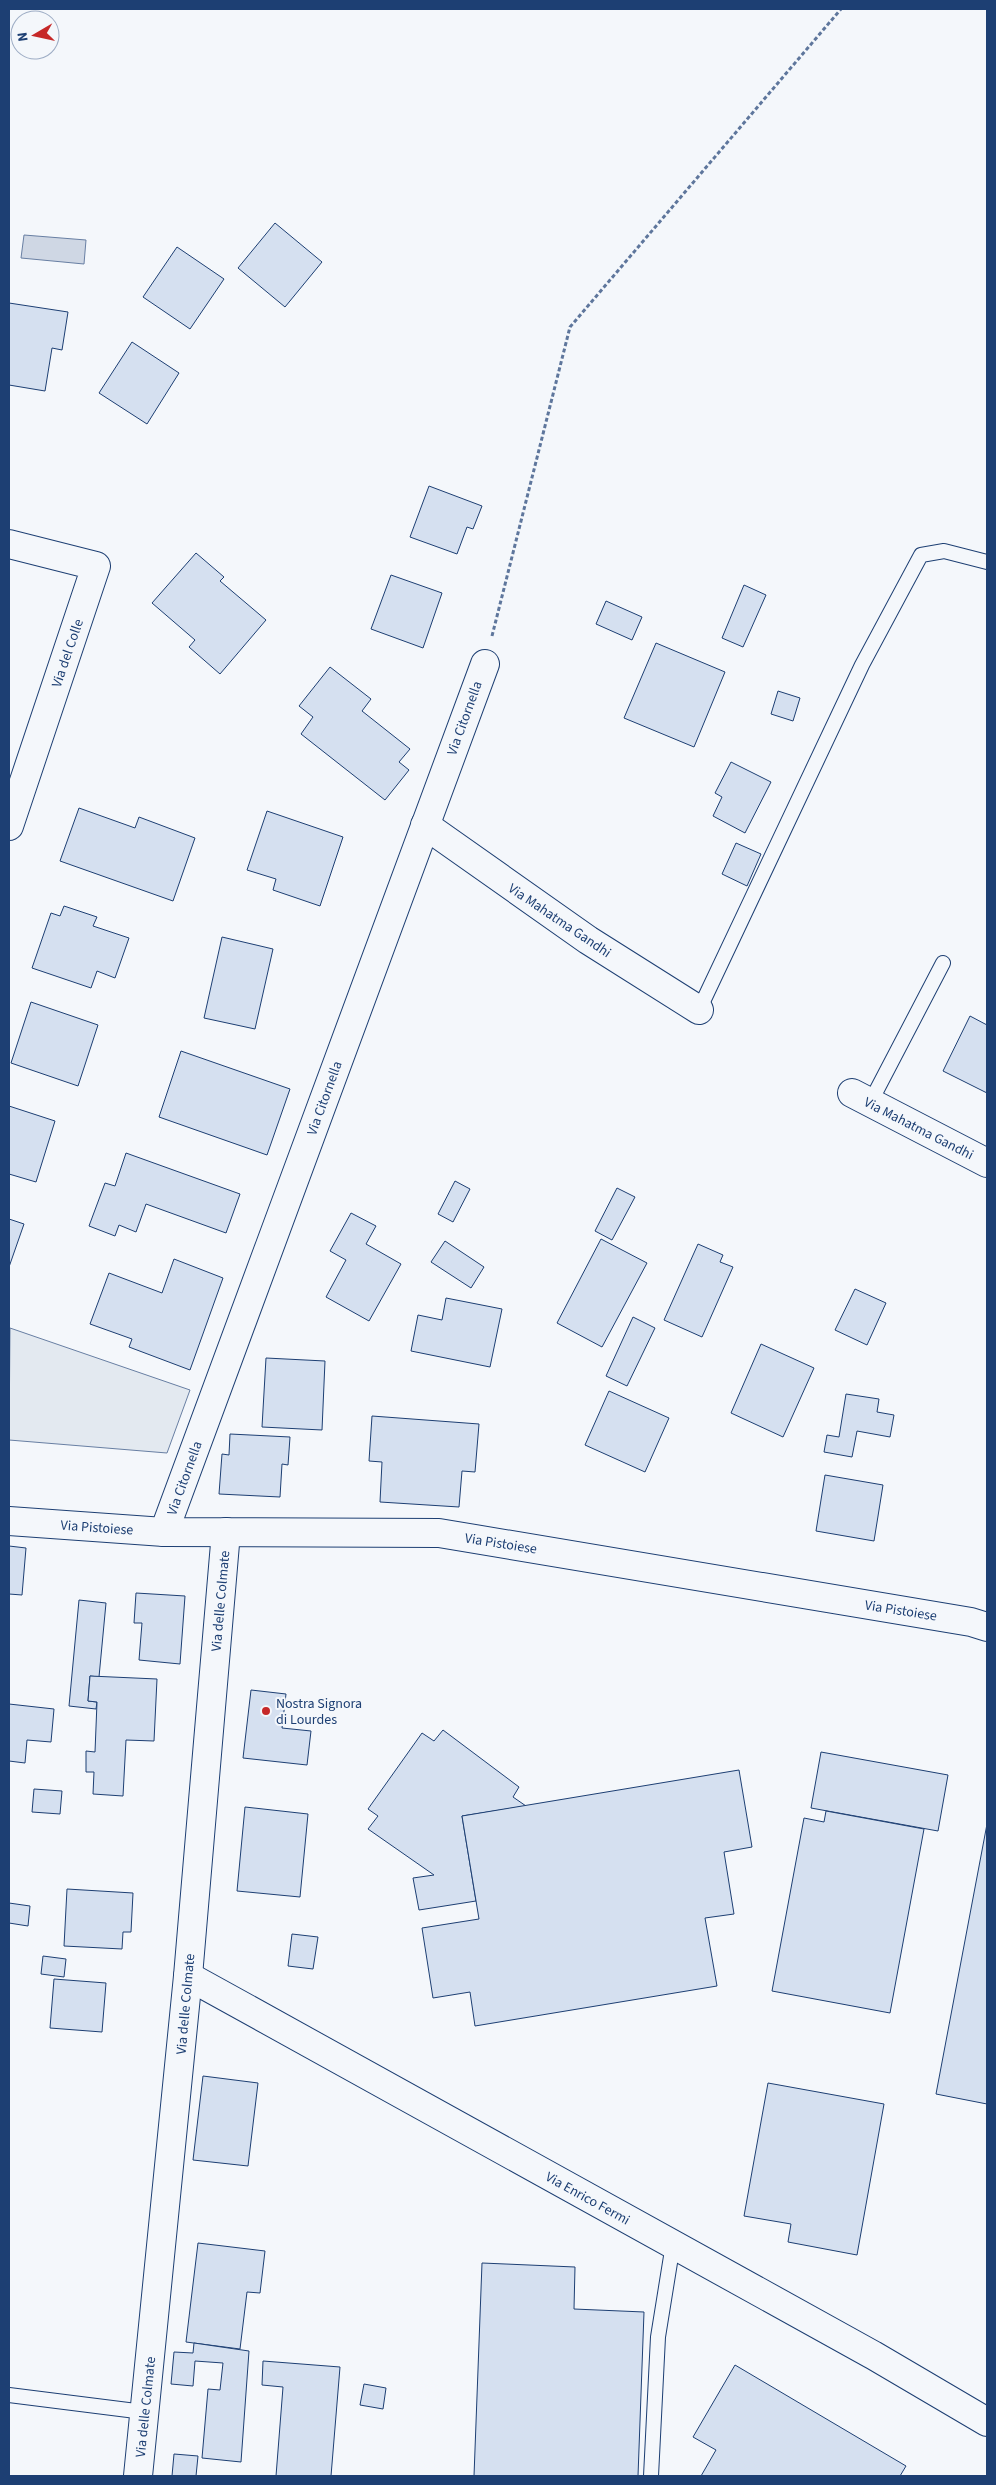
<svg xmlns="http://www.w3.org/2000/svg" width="996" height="2485" font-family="'Source Sans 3',sans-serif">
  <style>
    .green { fill: #e3e9f0; stroke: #687fa3 }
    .water { fill: #cfd7e4; stroke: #687fa3 }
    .building { fill: #d5e0f0; stroke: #1d3f73 }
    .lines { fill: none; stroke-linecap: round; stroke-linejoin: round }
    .lane-casing { stroke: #1d3f73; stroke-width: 16 }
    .street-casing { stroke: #1d3f73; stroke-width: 30 }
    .primary-casing { stroke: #1d3f73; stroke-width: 30 }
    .path { stroke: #5e769c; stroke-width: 3; stroke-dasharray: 4 2.5; stroke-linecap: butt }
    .lane { stroke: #f4f7fb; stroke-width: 14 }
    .street { stroke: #f4f7fb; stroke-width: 28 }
    .primary { stroke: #f4f7fb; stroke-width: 28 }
    .poi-dot { fill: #c62828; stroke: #f4f7fb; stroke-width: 2 }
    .labels { text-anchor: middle; stroke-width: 4; stroke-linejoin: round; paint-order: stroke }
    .street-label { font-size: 14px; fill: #1d3f73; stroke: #f4f7fb }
    .poi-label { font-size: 14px; fill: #1d3f73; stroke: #f4f7fb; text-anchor: start }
  </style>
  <rect width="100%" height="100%" fill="#f4f7fb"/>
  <polygon class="green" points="10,1328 190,1390 167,1453 9,1440"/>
  <polygon class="water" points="24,235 86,240 84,264 21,258"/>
  <g class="building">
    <polygon points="275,223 322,262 285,307 238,268"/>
    <polygon points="177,247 224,279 190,329 143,297"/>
    <polygon points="9,303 68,312 62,350 52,348 45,391 9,385"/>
    <polygon points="132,342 179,373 147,424 99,393"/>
    <polygon points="429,486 482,506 473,529 467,527 457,554 410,537"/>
    <polygon points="196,553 224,577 220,581 266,620 220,674 189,647 195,640 152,603"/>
    <polygon points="391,575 442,593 423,648 371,629"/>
    <polygon points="744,585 766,595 743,647 722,638"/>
    <polygon points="606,601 642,617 632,640 596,624"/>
    <polygon points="656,643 725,672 694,747 624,718"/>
    <polygon points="330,667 371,699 362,711 410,749 399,762 409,770 385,800 301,734 313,717 299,706"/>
    <polygon points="778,691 800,698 793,721 771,714"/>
    <polygon points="731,762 771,782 745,833 713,816 722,797 715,793"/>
    <polygon points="79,808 135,828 139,817 195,838 173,901 60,861"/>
    <polygon points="267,811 343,837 320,906 273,890 276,879 247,870"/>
    <polygon points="736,843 761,854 747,886 722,874"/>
    <polygon points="64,906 97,917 93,926 129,938 115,978 97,971 91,988 32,968 51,913 60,916"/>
    <polygon points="222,937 273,949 255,1029 204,1018"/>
    <polygon points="31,1002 98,1025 78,1086 11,1063"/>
    <polygon points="970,1016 987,1025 987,1093 943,1071"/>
    <polygon points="181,1051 290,1089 267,1155 159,1117"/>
    <polygon points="9,1106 55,1121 36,1182 9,1174"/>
    <polygon points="126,1153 240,1194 226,1233 146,1204 136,1232 119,1225 115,1236 89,1226 105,1183 115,1186"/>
    <polygon points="455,1181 470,1189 453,1222 438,1214"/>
    <polygon points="617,1188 635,1197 612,1240 595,1231"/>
    <polygon points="351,1213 376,1226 366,1244 401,1264 369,1321 326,1297 346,1260 330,1251"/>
    <polygon points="9,1219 24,1224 9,1267"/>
    <polygon points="601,1239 647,1263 602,1347 557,1323"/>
    <polygon points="445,1241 484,1267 471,1288 431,1262"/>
    <polygon points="698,1244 723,1255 720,1262 733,1267 702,1337 664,1320"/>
    <polygon points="174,1259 223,1278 190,1370 129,1347 132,1339 90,1324 109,1273 162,1293"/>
    <polygon points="855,1289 886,1303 867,1345 835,1330"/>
    <polygon points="446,1298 502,1309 490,1367 411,1351 418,1315 442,1320"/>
    <polygon points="633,1317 655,1328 627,1386 606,1376"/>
    <polygon points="761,1344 814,1368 783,1437 731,1413"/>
    <polygon points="266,1358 325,1361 322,1430 262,1427"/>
    <polygon points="609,1391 669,1418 645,1472 585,1445"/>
    <polygon points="846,1394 879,1399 877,1412 894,1415 890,1437 857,1431 852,1457 824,1452 827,1435 839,1437"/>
    <polygon points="372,1416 479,1424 475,1472 462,1471 459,1507 380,1502 382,1462 369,1461"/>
    <polygon points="230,1434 290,1437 288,1465 282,1464 280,1497 219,1494 222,1454 229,1455"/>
    <polygon points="825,1475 883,1485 874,1541 816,1531"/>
    <polygon points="9,1546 26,1548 22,1595 9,1594"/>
    <polygon points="136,1593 185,1596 180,1664 139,1660 142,1623 134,1623"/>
    <polygon points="79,1600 106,1603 99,1677 90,1676 88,1701 97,1702 96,1709 69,1706"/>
    <polygon points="90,1676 157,1679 154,1741 126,1740 123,1796 93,1794 94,1772 86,1772 86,1751 95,1752 97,1702 88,1701"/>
    <polygon points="251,1690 286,1694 282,1728 311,1731 307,1765 243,1758"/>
    <polygon points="9,1704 54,1709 51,1742 27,1740 25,1763 9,1761"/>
    <polygon points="443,1730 519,1787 513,1797 526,1806 462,1816 476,1901 419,1910 413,1878 434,1875 368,1829 378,1816 368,1809 422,1733 434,1741"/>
    <polygon points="821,1752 948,1775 938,1831 811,1808"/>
    <polygon points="739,1770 752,1847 724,1852 734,1914 705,1918 717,1986 475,2026 470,1992 433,1998 422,1928 479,1919 462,1816"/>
    <polygon points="34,1789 62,1791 60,1814 32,1812"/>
    <polygon points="245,1807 308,1814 300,1897 237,1891"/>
    <polygon points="826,1811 924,1829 890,2013 772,1991 804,1818 824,1822"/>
    <polygon points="987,1824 987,2104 936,2094"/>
    <polygon points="67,1889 133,1893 131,1932 123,1932 122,1949 64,1946"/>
    <polygon points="9,1903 30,1906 28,1926 9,1923"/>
    <polygon points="292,1934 318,1937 313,1969 288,1966"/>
    <polygon points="43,1956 66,1959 64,1977 41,1974"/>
    <polygon points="54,1979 106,1983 102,2032 50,2028"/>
    <polygon points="203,2076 258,2083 248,2166 193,2160"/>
    <polygon points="768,2083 884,2104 857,2255 788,2242 791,2224 744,2216"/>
    <polygon points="198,2243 265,2251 260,2293 247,2292 240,2349 186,2342"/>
    <polygon points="482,2263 575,2267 574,2309 644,2312 638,2476 474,2476"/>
    <polygon points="194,2343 249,2351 241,2462 202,2458 208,2389 220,2390 223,2363 195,2361 193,2386 171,2384 174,2352 193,2353"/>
    <polygon points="263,2361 340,2367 331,2476 276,2476 283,2387 262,2385"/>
    <polygon points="735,2365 906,2466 900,2476 701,2476 716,2450 693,2437"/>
    <polygon points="364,2384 386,2388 383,2409 360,2405"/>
    <polygon points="174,2454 198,2456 196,2476 172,2476"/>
  </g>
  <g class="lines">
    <g class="lane-casing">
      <g id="lane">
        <polyline points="699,1010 862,665 921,555 944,551 987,562"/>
        <polyline points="870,1103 943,963"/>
        <polyline points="9,2395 144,2412"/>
        <polyline points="651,2476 658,2337 673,2244"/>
      </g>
    </g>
    <g class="street-casing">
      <g id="street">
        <polyline points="9,544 96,566 9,826"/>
        <polyline points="425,825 588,940 699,1010"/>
        <polyline points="852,1093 987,1163"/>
        <polyline points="164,1532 485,664"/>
        <polyline points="188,1976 873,2355 987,2422"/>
        <polyline points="138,2476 188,1976 226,1532"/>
      </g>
    </g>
    <g class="primary-casing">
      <polyline id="primary" points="9,1521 164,1532 439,1533 971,1622 987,1627"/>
    </g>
    <polyline class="path" points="492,636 570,327 841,9"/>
    <use href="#lane" class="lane"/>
    <use href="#street" class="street"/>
    <use href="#primary" class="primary"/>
  </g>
  <circle class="poi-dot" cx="266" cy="1711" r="5"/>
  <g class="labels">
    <g class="street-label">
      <text transform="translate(67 653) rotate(-71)" y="5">Via del Colle</text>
      <text transform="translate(464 718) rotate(-70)" y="5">Via Citornella</text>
      <text transform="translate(560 920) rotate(34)" y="5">Via Mahatma Gandhi</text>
      <text transform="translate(324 1098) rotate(-70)" y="5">Via Citornella</text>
      <text transform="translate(919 1128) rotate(27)" y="5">Via Mahatma Gandhi</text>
      <text transform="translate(184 1478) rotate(-70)" y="5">Via Citornella</text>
      <text transform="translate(97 1527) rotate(4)" y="5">Via Pistoiese</text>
      <text transform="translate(501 1543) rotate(9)" y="5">Via Pistoiese</text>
      <text transform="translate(220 1601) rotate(-85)" y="5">Via delle Colmate</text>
      <text transform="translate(901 1610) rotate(9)" y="5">Via Pistoiese</text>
      <text transform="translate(185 2004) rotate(-85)" y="5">Via delle Colmate</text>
      <text transform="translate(588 2198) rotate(29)" y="5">Via Enrico Fermi</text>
      <text transform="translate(145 2407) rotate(-84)" y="5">Via delle Colmate</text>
    </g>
    <g class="poi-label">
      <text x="276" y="1708">Nostra Signora<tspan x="276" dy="16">di Lourdes</tspan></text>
    </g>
  </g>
  <rect width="996" height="2485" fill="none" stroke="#1d3f73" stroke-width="20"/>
  <g transform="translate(35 35) rotate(261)"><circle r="24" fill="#f4f7fb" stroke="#9eadc5"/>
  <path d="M0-4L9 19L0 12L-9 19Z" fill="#c62828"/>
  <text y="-8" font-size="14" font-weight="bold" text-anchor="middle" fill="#1d3f73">N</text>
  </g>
</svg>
